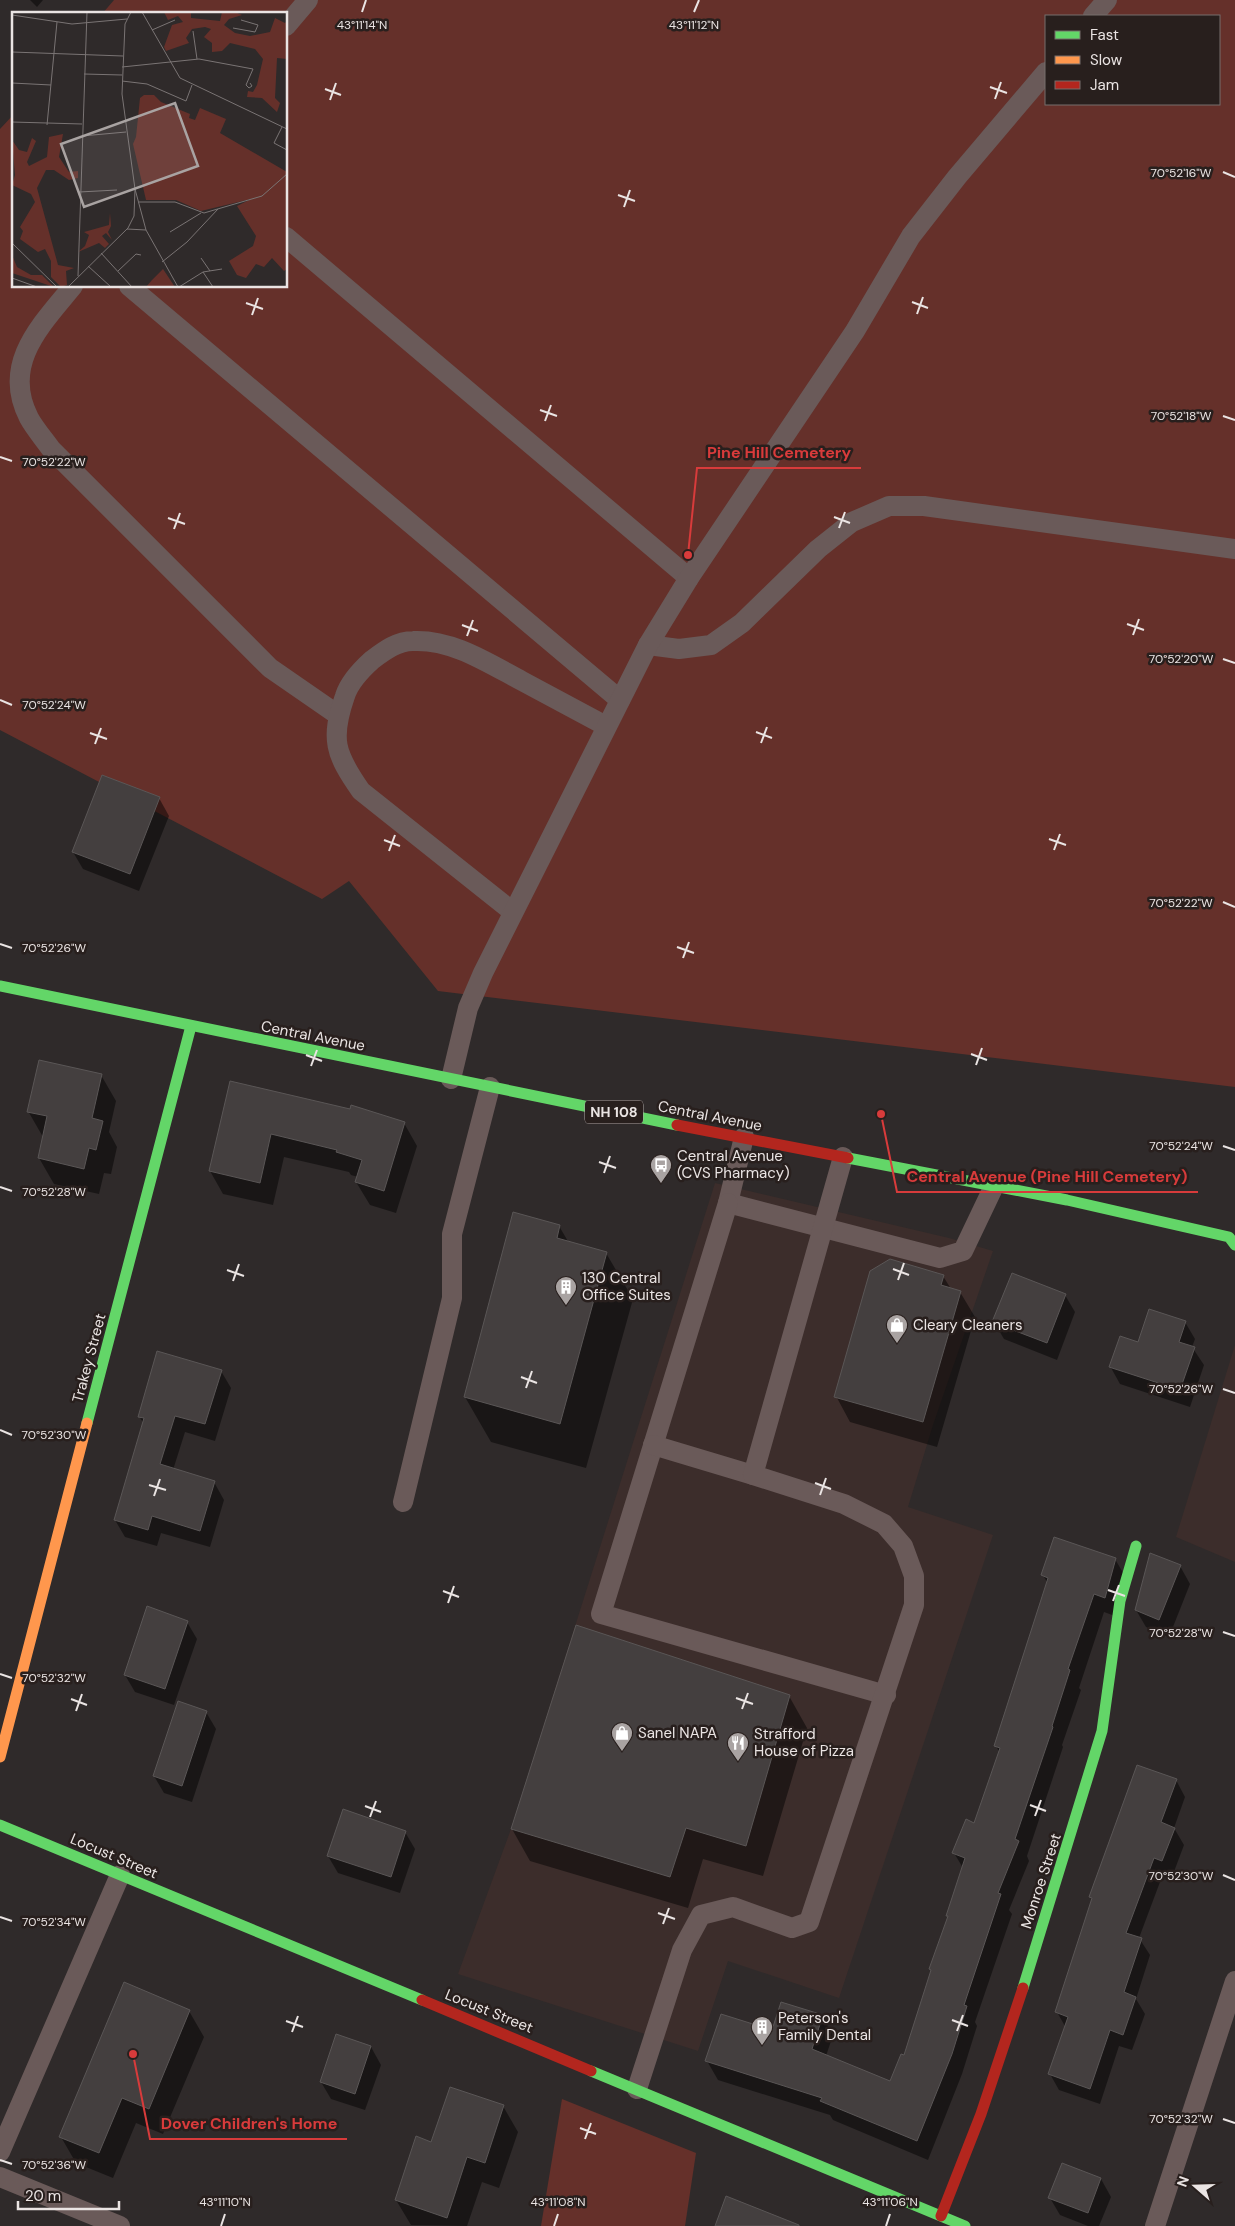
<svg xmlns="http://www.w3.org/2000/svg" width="1235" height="2226" font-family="'DM Sans',sans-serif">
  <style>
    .built { fill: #3c2d2b }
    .green { fill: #65302a; fill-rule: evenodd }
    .shadow { fill: #0007 }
    .building { fill: #443f3f; stroke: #5a5656 }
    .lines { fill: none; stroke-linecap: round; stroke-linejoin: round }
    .lane { stroke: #6a5a59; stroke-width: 20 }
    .fast { stroke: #63d668; stroke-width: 11 }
    .slow { stroke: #ff974d; stroke-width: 11 }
    .jam { stroke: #b3261e; stroke-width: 11 }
    .ticks { fill: none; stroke: #eae4e3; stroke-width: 2 }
    .labels { text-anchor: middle; stroke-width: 5; stroke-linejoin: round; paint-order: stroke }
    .shield { fill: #281f1d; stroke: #b0a9a8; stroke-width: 1 }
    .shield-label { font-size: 14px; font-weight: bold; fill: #eae4e3 }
    .street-label { font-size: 15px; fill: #eae4e3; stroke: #281f1d }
    .poi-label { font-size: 15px; fill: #eae4e3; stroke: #281f1d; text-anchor: start }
    .inset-road { fill: none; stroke: #7a7474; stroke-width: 1 }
    .view { fill: #a9a3a2; fill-opacity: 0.15; stroke: #a9a3a2; stroke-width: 2.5 }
    .inset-edge { fill: none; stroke: #eae4e3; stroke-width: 2.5 }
    .ticks-label { font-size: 12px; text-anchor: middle; fill: #eae4e3; stroke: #281f1d; stroke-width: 5; stroke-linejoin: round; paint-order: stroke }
    .leader { fill: none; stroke: #d83b3b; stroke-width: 2 }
    .callout-dot { fill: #d83b3b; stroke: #281f1d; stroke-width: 2 }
    .callout-label { font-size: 16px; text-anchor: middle; font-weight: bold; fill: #d83b3b; stroke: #281f1d; stroke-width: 5; stroke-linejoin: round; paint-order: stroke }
  </style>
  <rect width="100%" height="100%" fill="#2f2a2a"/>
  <g class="built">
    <polygon points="715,1183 949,1238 993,1251 933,1425 908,1507 993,1535 839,1998 728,1961 698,2051 458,1974 511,1829"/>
    <polygon points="1235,1345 1235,1562 1176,1537"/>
  </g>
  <g class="green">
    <path d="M114,0H1235V1087L438,991L349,881L322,899L0,730V129L14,114V286H286V14H102ZM1046,16H1219V104H1046Z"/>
    <polygon points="562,2099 696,2153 685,2226 541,2226"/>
  </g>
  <g class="shadow">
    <polygon points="30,0 43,0 37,7"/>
    <polygon points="159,798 169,816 139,891 83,869 73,852"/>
    <polygon points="101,1075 116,1101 109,1132 117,1147 111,1174 104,1173 99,1194 54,1184 39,1158 43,1137 28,1111"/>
    <polygon points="231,1082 404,1123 417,1146 396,1213 370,1205 356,1182 358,1177 351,1175 349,1172 284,1157 273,1205 223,1194 210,1171"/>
    <polygon points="559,1226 569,1243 606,1253 633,1299 586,1468 491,1442 465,1397"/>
    <polygon points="943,1276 951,1289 960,1292 975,1317 937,1447 850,1422 836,1396"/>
    <polygon points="1065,1295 1075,1312 1057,1360 1004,1339 994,1322"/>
    <polygon points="1185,1322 1195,1339 1192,1347 1204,1365 1190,1407 1120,1384 1110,1366 1139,1344"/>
    <polygon points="221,1371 231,1388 215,1441 185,1432 173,1470 214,1482 224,1500 210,1547 161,1533 157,1546 125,1537 115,1520 144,1424 139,1416"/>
    <polygon points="1115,1559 1126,1578 1115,1616 1104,1612 1079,1688 1081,1690 1062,1745 1063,1747 1027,1856 1029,1861 1009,1910 1012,1914 975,2022 977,2026 962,2074 928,2160 833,2120 830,2115 718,2080 707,2061 773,2032 822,2016 833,2035 826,2056 891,2082 905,2057 932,1971 931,1969 949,1919 947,1915 963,1868 954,1853 975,1824 1000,1753 996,1746 1048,1584 1043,1575"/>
    <polygon points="1180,1566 1190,1584 1169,1637 1146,1627 1136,1610"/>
    <polygon points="187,1622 197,1639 174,1705 135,1692 125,1675"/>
    <polygon points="789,1696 807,1728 763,1876 703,1859 688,1908 530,1861 512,1829"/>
    <polygon points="206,1712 216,1729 192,1802 164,1793 154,1776"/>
    <polygon points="1176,1780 1185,1797 1174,1828 1184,1845 1172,1877 1163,1874 1139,1938 1150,1955 1136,1999 1145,2014 1132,2050 1119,2046 1100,2104 1059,2090 1050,2074 1066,2028 1057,2012 1093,1901 1090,1897"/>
    <polygon points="405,1832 415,1849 400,1893 338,1873 328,1856"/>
    <polygon points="189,2011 204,2037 163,2134 136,2123 113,2178 76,2163 61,2137"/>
    <polygon points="337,2036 371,2047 381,2065 365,2110 331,2099 321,2082"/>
    <polygon points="503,2106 518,2132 499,2188 482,2182 467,2226 411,2225 396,2200"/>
    <polygon points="1063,2164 1101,2179 1111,2197 1099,2226 1088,2226 1060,2215 1050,2198"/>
  </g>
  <g class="building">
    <polygon points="102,775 160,797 130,874 72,852"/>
    <polygon points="39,1060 102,1074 92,1118 103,1121 96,1150 89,1148 84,1169 38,1158 47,1116 27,1112"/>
    <polygon points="230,1081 350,1109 351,1105 405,1122 384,1191 355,1182 362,1160 336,1152 337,1150 271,1134 260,1183 209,1171"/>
    <polygon points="513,1212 560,1225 557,1238 607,1252 560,1424 464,1397"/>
    <polygon points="890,1259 944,1275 941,1285 961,1291 923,1422 834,1397 870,1271"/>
    <polygon points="1012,1273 1066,1294 1047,1343 992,1322"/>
    <polygon points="1149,1309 1186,1321 1179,1342 1195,1347 1180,1390 1109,1367 1120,1336 1138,1342"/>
    <polygon points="157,1351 222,1370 205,1424 175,1416 160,1464 215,1481 200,1531 152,1516 148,1530 114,1520 144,1418 138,1417"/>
    <polygon points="1054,1537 1116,1558 1105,1598 1094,1594 1068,1669 1070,1670 1052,1726 1053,1727 1015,1839 1019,1841 998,1893 1001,1894 964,2005 967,2006 952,2054 917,2141 820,2101 822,2098 705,2061 721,2014 772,2030 781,2002 823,2015 812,2049 890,2081 901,2054 904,2055 931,1970 929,1969 948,1916 946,1916 965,1858 952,1853 966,1819 974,1823 1000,1748 994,1746 1048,1578 1041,1575"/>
    <polygon points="1150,1553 1181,1565 1159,1620 1135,1610"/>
    <polygon points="147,1606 188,1621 165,1689 124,1675"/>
    <polygon points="576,1625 790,1695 746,1846 686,1828 670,1877 511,1829"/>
    <polygon points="178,1701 207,1711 182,1786 153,1776"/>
    <polygon points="1137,1765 1177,1779 1161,1822 1175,1828 1162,1861 1154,1858 1126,1933 1142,1938 1124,1992 1136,1997 1123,2035 1110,2030 1090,2089 1048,2074 1068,2017 1055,2012 1092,1898 1089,1897"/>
    <polygon points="343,1809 406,1831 391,1877 327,1856"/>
    <polygon points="124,1982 190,2010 149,2109 122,2098 99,2153 59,2137"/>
    <polygon points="336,2034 371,2046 355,2094 320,2082"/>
    <polygon points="450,2087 504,2105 485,2163 467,2157 447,2218 395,2200 416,2136 431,2142"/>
    <polygon points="1062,2163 1101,2178 1088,2213 1048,2198"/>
    <polygon points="726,2196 799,2225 799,2226 715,2226"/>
  </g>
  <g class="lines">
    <g class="lane">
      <polyline points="1093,16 1107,0"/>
      <polyline points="286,26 308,0"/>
      <polyline points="286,237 689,578"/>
      <path d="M73,286C41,325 1,364 29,418C35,429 44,439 51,449L270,668L338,715"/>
      <polyline points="129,286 620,700"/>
      <polyline points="648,645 679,649 711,645 742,623 818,549 852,522 889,506 924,506 1235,549"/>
      <path d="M513,912L361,791C335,754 330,739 345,696C349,683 362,669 372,660C384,651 397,641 413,641C452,639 488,663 522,681C550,696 578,711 606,726"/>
      <polyline points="451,1079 468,1008 483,973 648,645 689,578 855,331 911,236 957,177 1046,72"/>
      <polyline points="744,1137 728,1203 940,1258 963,1251 994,1186"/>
      <polyline points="728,1203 601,1614 886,1695"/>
      <polyline points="653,1445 753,1475"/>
      <polyline points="403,1502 452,1298 452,1234 490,1087"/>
      <polyline points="637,2089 682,1950 701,1915 733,1907 792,1928 809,1922 914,1605 914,1576 903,1546 884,1524 844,1504 753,1475 843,1157"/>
      <polyline points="0,2152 120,1875"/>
      <polyline points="0,2177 120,2226"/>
      <polyline points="1155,2226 1235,1981"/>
    </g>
    <g class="fast">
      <polyline points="0,986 677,1125"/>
      <polyline points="848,1158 1067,1200 1229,1237 1235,1245"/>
      <polyline points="87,1423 191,1026"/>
      <polyline points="0,1825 422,2000"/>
      <polyline points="1023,1988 1102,1731 1120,1601 1136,1546"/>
      <polyline points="591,2071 965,2226"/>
    </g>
    <polyline class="slow" points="0,1757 87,1423"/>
    <g class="jam">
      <polyline points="677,1125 848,1158"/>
      <polyline points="422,2000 591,2071"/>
      <polyline points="941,2216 981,2114 1023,1988"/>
    </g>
  </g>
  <path class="ticks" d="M362,12L366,0M694,12L699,0M990,87L1007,93M325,89L341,95M995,99L1001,82M330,100L336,83M1223,172L1235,177M618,195L635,201M624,207L630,190M912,302L928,308M246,303L263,309M917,314L923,297M252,315L258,298M540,410L557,416M1223,416L1235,420M545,421L551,405M0,457L12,461M834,517L850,523M168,518L185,524M839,528L845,512M174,529L180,513M1127,624L1144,630M462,625L478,631M1133,635L1139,619M467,636L473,620M1223,659L1235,663M0,700L12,705M756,732L772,738M90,733L107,739M761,743L767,727M95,744L101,728M1049,839L1066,845M384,840L400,846M1054,850L1060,834M389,851L395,835M1223,902L1235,907M0,944L12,948M677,947L694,953M683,958L689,942M971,1054L987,1060M306,1055L322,1061M976,1065L982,1048M311,1066L317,1050M1223,1146L1235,1150M599,1162L616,1168M604,1173L610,1156M0,1187L12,1191M893,1269L909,1275M227,1270L244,1276M898,1280L904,1263M233,1281L239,1264M521,1377L537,1383M526,1388L532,1371M1223,1389L1235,1393M0,1430L12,1435M815,1483L831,1489M149,1485L166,1490M820,1495L826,1478M154,1496L160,1479M1108,1590L1125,1596M443,1591L459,1597M1113,1601L1119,1585M448,1603L454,1586M1223,1632L1235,1636M0,1674L12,1678M736,1698L753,1704M71,1699L87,1705M742,1709L748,1693M76,1711L82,1694M1030,1805L1046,1811M365,1806L381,1812M1035,1816L1041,1800M370,1817L376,1801M1223,1875L1235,1880M658,1913L675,1919M0,1917L12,1921M663,1924L669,1908M952,2020L968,2026M286,2021L303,2027M957,2031L963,2015M292,2032L298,2016M1223,2119L1235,2123M580,2128L596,2134M585,2139L591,2123M0,2160L12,2164M221,2226L225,2214M554,2226L558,2214M886,2226L890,2214"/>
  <defs>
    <g id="bus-pin" transform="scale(1.125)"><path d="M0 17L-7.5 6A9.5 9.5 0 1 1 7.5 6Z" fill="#a9a3a2" stroke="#281f1d"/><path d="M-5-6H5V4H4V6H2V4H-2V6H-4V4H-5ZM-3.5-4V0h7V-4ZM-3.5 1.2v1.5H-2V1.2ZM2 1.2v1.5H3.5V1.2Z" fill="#fff"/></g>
    <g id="building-pin" transform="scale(1.125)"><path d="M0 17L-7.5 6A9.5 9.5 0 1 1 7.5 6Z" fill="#a9a3a2" stroke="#281f1d"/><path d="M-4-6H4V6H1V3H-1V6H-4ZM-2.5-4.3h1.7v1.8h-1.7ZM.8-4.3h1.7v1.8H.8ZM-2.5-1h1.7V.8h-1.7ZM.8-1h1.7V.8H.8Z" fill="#fff"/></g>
    <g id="shop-pin" transform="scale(1.125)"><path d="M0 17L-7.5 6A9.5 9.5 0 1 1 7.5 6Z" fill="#a9a3a2" stroke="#281f1d"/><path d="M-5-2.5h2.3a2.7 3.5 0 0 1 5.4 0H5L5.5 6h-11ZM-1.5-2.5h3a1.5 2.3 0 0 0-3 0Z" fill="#fff"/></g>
    <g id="restaurant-pin" transform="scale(1.125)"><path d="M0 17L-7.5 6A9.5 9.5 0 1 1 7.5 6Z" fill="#a9a3a2" stroke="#281f1d"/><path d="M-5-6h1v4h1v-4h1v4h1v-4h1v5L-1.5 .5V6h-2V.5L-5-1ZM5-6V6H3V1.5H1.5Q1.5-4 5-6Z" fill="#fff"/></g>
  </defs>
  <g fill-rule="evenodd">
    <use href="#bus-pin" x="661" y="1165"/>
    <use href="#building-pin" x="566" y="1287"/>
    <use href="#shop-pin" x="897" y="1325"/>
    <use href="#shop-pin" x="622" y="1733"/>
    <use href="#restaurant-pin" x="738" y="1743"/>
    <use href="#building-pin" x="762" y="2027"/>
  </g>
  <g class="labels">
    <rect class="shield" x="585" y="1100.5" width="58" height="23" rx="4"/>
    <g class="shield-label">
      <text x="614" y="1117">NH 108</text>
    </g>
    <g class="street-label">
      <text transform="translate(313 1036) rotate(11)" y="5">Central Avenue</text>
      <text transform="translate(710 1116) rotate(11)" y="5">Central Avenue</text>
      <text transform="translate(89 1358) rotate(-75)" y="5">Trakey Street</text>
      <text transform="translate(114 1856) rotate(23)" y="5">Locust Street</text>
      <text transform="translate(1041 1881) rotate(-72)" y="5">Monroe Street</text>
      <text transform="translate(489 2011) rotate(22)" y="5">Locust Street</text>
    </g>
    <g class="poi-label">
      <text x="677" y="1161">Central Avenue<tspan x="677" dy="17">(CVS Pharmacy)</tspan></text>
      <text x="582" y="1283">130 Central<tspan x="582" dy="17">Office Suites</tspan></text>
      <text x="913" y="1330">Cleary Cleaners</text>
      <text x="638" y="1738">Sanel NAPA</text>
      <text x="754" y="1739">Strafford<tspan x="754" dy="17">House of Pizza</tspan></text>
      <text x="778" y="2023">Peterson's<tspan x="778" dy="17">Family Dental</tspan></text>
    </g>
  </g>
  <g transform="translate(12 12)">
    <rect width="275" height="275" fill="#2f2a2a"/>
    <path d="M152,0H179V6L208,9L210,0H223L230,3L217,7L212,13L223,21L238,24L258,20L263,6L273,11L275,9V47L265,46L263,86L268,91L265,100L250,86L235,85L236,79L241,80L245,73L251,47L243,37L218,31L210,39L200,40V31L192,25L199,17L193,15L180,17L174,26L177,31L154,39L152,35L160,13L171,10L166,4L156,8ZM132,83H142L149,90L178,102L177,106L183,108L188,96L214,107L208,121L275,160V257L272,259L260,246L252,255L244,252L234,266L225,263L217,249L241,234L244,224L225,194L239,187L189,199L164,188H134L121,132L124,125L128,86ZM51,122L47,145L57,160L66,159V166L57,168L42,158H34L25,176L46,253L62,256L54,259L55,273L49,275L39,265V249L33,237L26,240L8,227L11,219L8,215L23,190L19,182L0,173L3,163L0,128L7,138L15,140L20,126L24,129L15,150L17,154L35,145L37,125ZM98,201L99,214L96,220L100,228L94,221L90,224L97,232L93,236L87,231L66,240L73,234L77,223L72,220L97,213ZM0,243L5,255L19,263H30L42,275L0,261ZM151,257L163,275H134L140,268Z" fill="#65302a"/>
    <path class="inset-road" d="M130,0L168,66L275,117M0,3L60,12L115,7M221,16L243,20L246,13L229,8M140,18L163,8M181,19L185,47M0,40L111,44M110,55L187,47L241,57L234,73L237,76L240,74L238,71M72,62L110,63M110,69L135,72L174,89L180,73M0,71L39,73M0,110L70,112M35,113L45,10M270,115L262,131L275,138M70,124L114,120M123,177L134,218L166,275M67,180L105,178M127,190H163L192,201L250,184L275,162M115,217L134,218M158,220L189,201M0,231L45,275M89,241L120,275M189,246L198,259M150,250L175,230L206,197M76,254L99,275M106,259L124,242L129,243M191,260L201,275M66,264L75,0M0,266L25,275M56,275L116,216L122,204L123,177L110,82L113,12L119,0M167,275L191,260L210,257"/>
    <path class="view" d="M163,91L186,154L72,195L49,132Z"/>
    <rect width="275" height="275" class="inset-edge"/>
  </g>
  <g class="ticks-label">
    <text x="362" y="29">43°11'14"N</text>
    <text x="694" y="29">43°11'12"N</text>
    <text x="1181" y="177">70°52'16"W</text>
    <text x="1181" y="420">70°52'18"W</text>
    <text x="54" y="466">70°52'22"W</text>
    <text x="1181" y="663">70°52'20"W</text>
    <text x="54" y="709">70°52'24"W</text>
    <text x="1181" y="907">70°52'22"W</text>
    <text x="54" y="952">70°52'26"W</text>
    <text x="1181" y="1150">70°52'24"W</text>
    <text x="54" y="1196">70°52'28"W</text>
    <text x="1181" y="1393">70°52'26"W</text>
    <text x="54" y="1439">70°52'30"W</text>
    <text x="1181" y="1637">70°52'28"W</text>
    <text x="54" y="1682">70°52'32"W</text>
    <text x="1181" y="1880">70°52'30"W</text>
    <text x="54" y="1926">70°52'34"W</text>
    <text x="1181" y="2123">70°52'32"W</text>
    <text x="54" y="2169">70°52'36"W</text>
    <text x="225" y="2206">43°11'10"N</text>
    <text x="558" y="2206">43°11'08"N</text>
    <text x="890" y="2206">43°11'06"N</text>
  </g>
  <path class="leader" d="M688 555L697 468H861M881 1114L897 1192H1198M133 2054L150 2139H347"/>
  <g class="callout-dot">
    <circle cx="688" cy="555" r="5"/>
    <circle cx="881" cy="1114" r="5"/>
    <circle cx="133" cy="2054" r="5"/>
  </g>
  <g class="callout-label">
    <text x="779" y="458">Pine Hill Cemetery</text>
    <text x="1047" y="1182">Central Avenue (Pine Hill Cemetery)</text>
    <text x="249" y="2129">Dover Children's Home</text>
  </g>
  <rect x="1045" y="15" width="175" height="90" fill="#281f1d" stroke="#766e6c"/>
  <rect x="1055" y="31" width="25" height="8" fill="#63d668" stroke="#766e6c"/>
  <text x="1090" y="40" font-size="15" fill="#eae4e3">Fast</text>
  <rect x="1055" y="56" width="25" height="8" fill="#ff974d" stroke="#766e6c"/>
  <text x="1090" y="65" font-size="15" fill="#eae4e3">Slow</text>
  <rect x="1055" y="81" width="25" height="8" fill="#b3261e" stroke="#766e6c"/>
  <text x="1090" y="90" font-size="15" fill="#eae4e3">Jam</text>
  <g transform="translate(1195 2186) rotate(290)" stroke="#281f1d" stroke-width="4" paint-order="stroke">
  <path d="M0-4L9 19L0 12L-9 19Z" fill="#eae4e3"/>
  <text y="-8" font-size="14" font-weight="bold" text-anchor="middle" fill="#eae4e3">N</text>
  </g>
  <path d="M18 2201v8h101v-8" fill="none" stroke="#eae4e3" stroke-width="2.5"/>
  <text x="25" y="2201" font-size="15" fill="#eae4e3" stroke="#281f1d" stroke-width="4" paint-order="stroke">20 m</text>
</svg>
